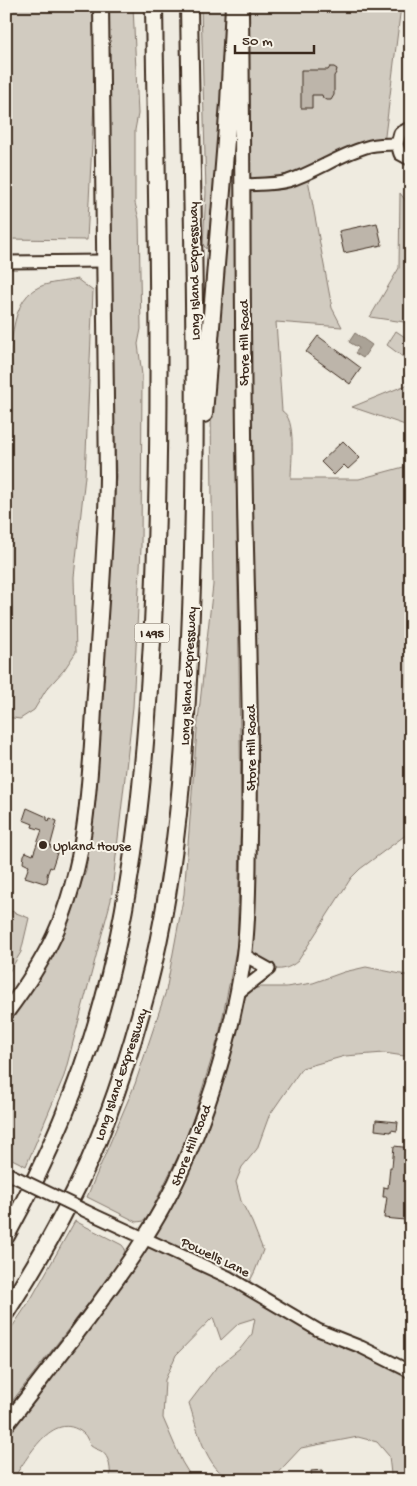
<svg xmlns="http://www.w3.org/2000/svg" width="417" height="1486" font-family="'Gochi Hand',sans-serif">
  <style>
    .green { fill: #d1cbc0; stroke: #867a6f }
    .water { fill: #aaa296; stroke: #7e7266 }
    .building { fill: #bdb5aa; stroke: #3b2a1e }
    .lines { fill: none; stroke-linecap: round; stroke-linejoin: round }
    .minor-casing { stroke: #3b2a1e; stroke-width: 15 }
    .major-casing { stroke: #3b2a1e; stroke-width: 18 }
    .highway-casing { stroke: #3b2a1e; stroke-width: 20 }
    .minor { stroke: #f7f3e8; stroke-width: 11 }
    .major { stroke: #f7f3e8; stroke-width: 14 }
    .highway { stroke: #f7f3e8; stroke-width: 16 }
    .minor-bridge-casing { stroke: #3b2a1e; stroke-width: 15; stroke-linecap: butt }
    .minor-bridge { stroke: #f7f3e8; stroke-width: 11 }
    .poi-dot { fill: #3b2a1e; stroke: #f7f3e8; stroke-width: 2 }
    .labels { text-anchor: middle; stroke-width: 4; stroke-linejoin: round; paint-order: stroke }
    .shield { fill: #f7f3e8; stroke: #73665b; stroke-width: 1 }
    .shield-label { font-size: 12px; font-weight: bold; fill: #3b2a1e }
    .street-label { font-size: 14px; fill: #3b2a1e; stroke: #f7f3e8 }
    .poi-label { font-size: 14px; fill: #3b2a1e; stroke: #f7f3e8; text-anchor: start }
  </style>
  <rect width="100%" height="100%" fill="#efebe0"/>
  <filter id="ink" filterUnits="userSpaceOnUse"><feTurbulence type="fractalNoise" baseFrequency=".02" numOctaves="2"/><feDisplacementMap in="SourceGraphic" scale="10" xChannelSelector="R" yChannelSelector="G"/><feConvolveMatrix kernelMatrix="1 2 1 2 8 2 1 2 1" color-interpolation-filters="sRGB"/></filter>
  <g filter="url(#ink)">
    <g class="green">
      <polygon points="6,6 99,6 87,240 6,239 6,198 12,142 6,126"/>
      <polygon points="107,6 133,6 138,114 135,130 135,203 139,219 141,329 138,344 142,375 141,548 133,707 111,900 64,1076 26,1166 6,1156 6,1026 59,942 86,871 98,773 116,477 110,254"/>
      <path d="M201,6H227C225,86 215,166 208,245L206,249L203,244L206,193Z"/>
      <path d="M241,6H401L384,144L307,174L332,308L342,327L276,322L282,411C297,419 291,462 291,479H359L411,465L407,554L411,555V831L360,869L351,878L298,961C278,978 264,965 244,955Z"/>
      <polygon points="230,181 235,181 236,450 241,811 237,945 219,1035 187,1138 149,1215 144,1221 137,1222 87,1197 135,1084 166,991 184,894 197,730 213,585 211,411"/>
      <polygon points="400,193 411,208 411,323 370,317 399,268"/>
      <path d="M77,279L93,291L85,476L74,577L76,652L64,670L46,690L34,710L20,719L6,717V401C13,369 4,302 39,287C50,282 65,282 77,279Z"/>
      <polygon points="396,331 411,341 411,345 403,357 387,345"/>
      <polygon points="411,383 411,427 352,407"/>
      <polygon points="6,909 29,918 21,952 6,977"/>
      <path d="M366,967L411,976V1057L384,1053L345,1056L302,1068L269,1116L257,1149L242,1167L236,1182L241,1201L252,1222L263,1250L255,1271L247,1287L411,1372V1480H390L391,1474L389,1456L377,1442L358,1437L301,1448L271,1480C261,1480 240,1482 231,1479C206,1470 196,1425 189,1403L215,1369L240,1349L252,1334L255,1318L239,1323L221,1340L213,1317L176,1355L165,1380L163,1418L182,1462L193,1480H110C111,1471 110,1456 101,1451C97,1449 95,1449 91,1446C88,1442 87,1436 83,1433C52,1408 27,1460 12,1480H6V1428L174,1185L238,993L261,987H286L313,983L344,972Z"/>
      <polygon points="75,1221 122,1245 125,1249 123,1259 6,1409 6,1336 31,1299"/>
    </g>
    <polygon class="water" points="355,333 372,345 363,358 355,353 359,348 349,342"/>
    <g class="building">
      <polygon points="330,67 334,67 337,69 336,73 334,76 334,95 331,100 326,100 323,98 322,95 312,95 312,108 301,108 301,70 328,70"/>
      <polygon points="377,223 382,245 344,253 339,231"/>
      <polygon points="318,336 361,368 350,384 306,352"/>
      <polygon points="343,441 360,458 348,469 344,465 334,475 321,462"/>
      <polygon points="27,808 47,817 47,820 49,821 50,818 57,821 50,847 58,850 52,868 50,867 47,875 48,877 47,882 44,883 25,877 29,866 23,863 24,855 26,852 33,855 42,830 32,827 33,824 23,820"/>
      <polygon points="376,1120 398,1122 397,1131 391,1130 391,1132 375,1130"/>
      <polygon points="394,1146 411,1148 411,1161 407,1160 406,1169 411,1169 411,1174 406,1208 407,1213 405,1220 384,1218 387,1197 383,1197 384,1187 388,1188 390,1167 392,1167"/>
      <polygon points="323,1470 323,1480 312,1480 311,1471"/>
    </g>
    <g class="lines">
      <g class="minor-casing">
        <g id="minor">
          <polyline points="411,127 400,133 397,144 400,154 411,160"/>
          <path d="M242,185C257,184 273,185 288,181C317,172 341,153 370,146C379,144 388,144 397,144"/>
          <polyline points="6,262 105,261"/>
          <polyline points="238,993 269,969 244,955"/>
          <polyline points="94,1215 228,1277 318,1330 361,1347 411,1372"/>
        </g>
      </g>
      <g class="major-casing">
        <g id="major">
          <path d="M6,1013C24,989 41,964 54,936C91,855 90,765 96,677C100,610 106,544 107,477L101,6"/>
          <path d="M6,1425C29,1396 51,1366 74,1337C116,1281 158,1226 185,1162C213,1096 234,1026 244,955C249,916 248,875 249,836C252,725 247,613 245,502C242,338 243,175 241,11"/>
        </g>
      </g>
      <g class="highway-casing">
        <g id="highway">
          <polyline points="204,414 229,103 234,6"/>
          <path d="M6,1236C48,1159 81,1083 104,998C137,876 146,749 153,624C163,418 157,212 154,6"/>
          <path d="M6,1312C29,1276 51,1239 70,1201C101,1142 123,1077 141,1012C178,883 186,746 191,612C199,411 192,208 189,6"/>
        </g>
      </g>
      <use href="#minor" class="minor"/>
      <use href="#major" class="major"/>
      <use href="#highway" class="highway"/>
      <g class="minor-bridge-casing">
        <polyline id="minor-bridge" points="9,1174 94,1215"/>
      </g>
      <use href="#minor-bridge" class="minor-bridge"/>
    </g>
  </g>
  <circle class="poi-dot" cx="43" cy="845" r="5"/>
  <g class="labels">
    <rect class="shield" x="134.5" y="623.5" width="35" height="19" rx="4"/>
    <g class="shield-label">
      <text x="152" y="637">I 495</text>
    </g>
    <g class="street-label">
      <text transform="translate(193 271) rotate(-91)" y="5">Long Island Expressway</text>
      <text transform="translate(243 343) rotate(-90)" y="5">Store Hill Road</text>
      <text transform="translate(187 676) rotate(-87)" y="5">Long Island Expressway</text>
      <text transform="translate(250 748) rotate(-90)" y="5">Store Hill Road</text>
      <text transform="translate(120 1074) rotate(-71)" y="5">Long Island Expressway</text>
      <text transform="translate(190 1145) rotate(-68)" y="5">Store Hill Road</text>
      <text transform="translate(216 1256) rotate(26)" y="5">Powells Lane</text>
    </g>
    <g class="poi-label">
      <text x="53" y="850">Upland House</text>
    </g>
  </g>
  <rect width="417" height="1486" fill="none" stroke="#f7f3e8" stroke-width="25"/>
  <rect x="12" y="12" width="392" height="1461" fill="none" stroke="#3b2a1e" stroke-width="2" filter="url(#ink)"/>
  <path d="M235 45v8h79v-8" fill="none" stroke="#3b2a1e" stroke-width="2.5"/>
  <text x="242" y="45" font-size="15" fill="#3b2a1e" stroke="#f7f3e8" stroke-width="4" paint-order="stroke">50 m</text>
</svg>
